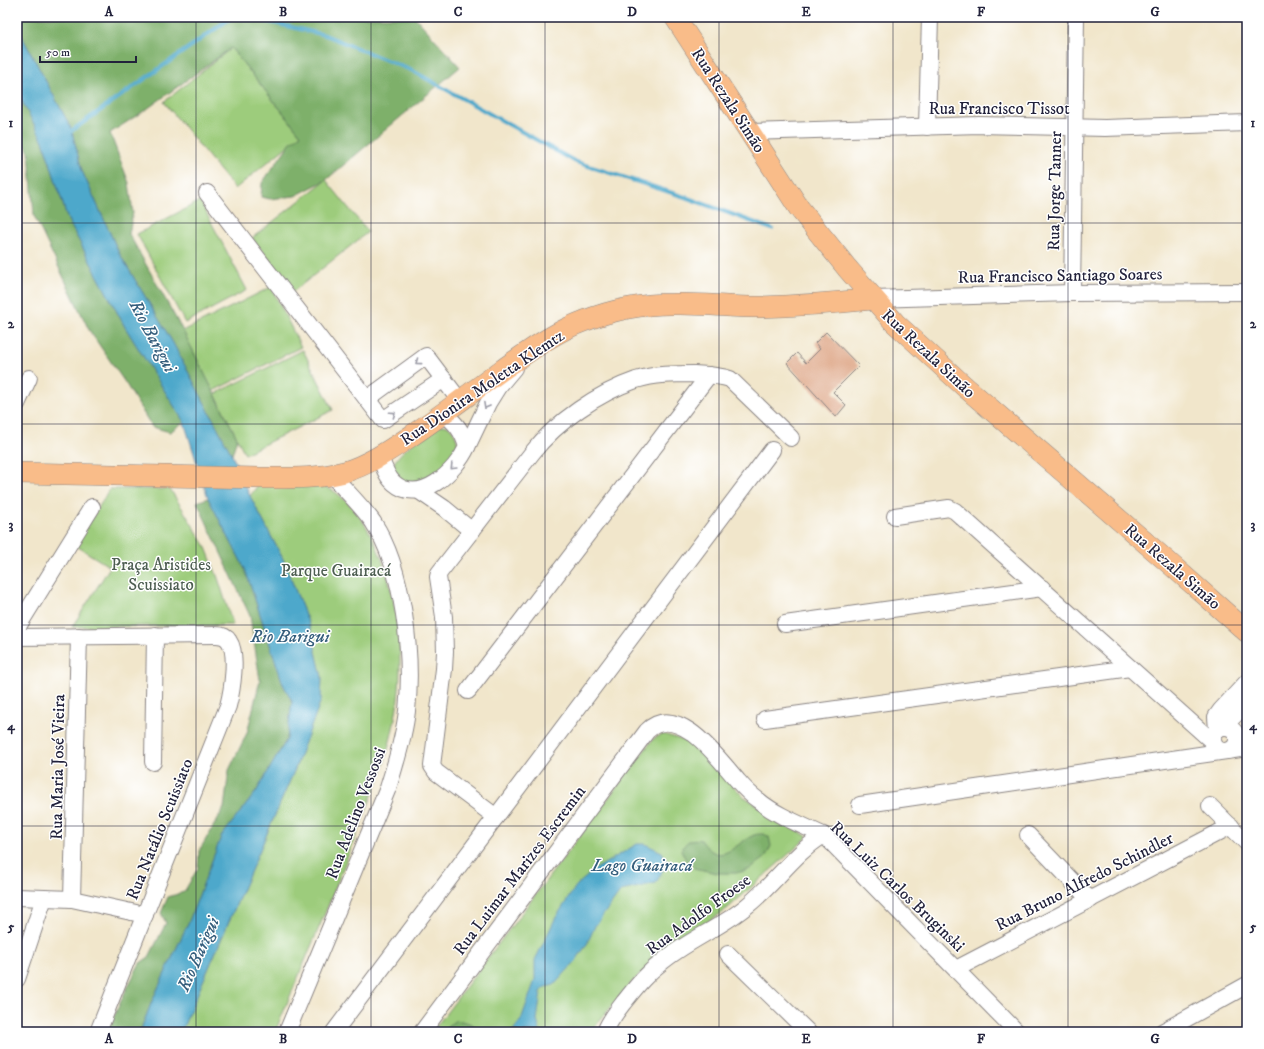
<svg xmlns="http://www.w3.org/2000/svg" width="1264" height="1049" font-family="'IM FELL DW Pica',serif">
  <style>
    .green { fill: #9dcc7b; stroke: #60775b }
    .forest { fill: #7eb06b; stroke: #506953 }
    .water { fill: #4da8cb; stroke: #386583 }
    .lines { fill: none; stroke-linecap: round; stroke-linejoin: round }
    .stream { stroke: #4da8cb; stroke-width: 4 }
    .building { fill: #e0ac8e }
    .minor-casing { stroke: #8a8483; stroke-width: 18 }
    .major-casing { stroke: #8a8483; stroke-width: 22 }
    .minor { stroke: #fff; stroke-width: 16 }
    .major { stroke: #f9bc89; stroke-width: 21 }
    .oneway { stroke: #9c9ca7 }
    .grid { fill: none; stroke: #22223b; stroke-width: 1; stroke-opacity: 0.55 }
    .labels { text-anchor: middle; stroke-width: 3; stroke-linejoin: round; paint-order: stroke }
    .street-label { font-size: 17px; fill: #22223b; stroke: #fff }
    .park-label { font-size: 17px; fill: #4d5e51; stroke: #fff }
    .water-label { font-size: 18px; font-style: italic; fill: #355e7c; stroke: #fff }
    .neatline { fill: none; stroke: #22223b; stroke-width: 1.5 }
    .grid-label { font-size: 13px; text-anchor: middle; font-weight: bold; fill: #22223b }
  </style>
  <rect width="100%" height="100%" fill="#fff"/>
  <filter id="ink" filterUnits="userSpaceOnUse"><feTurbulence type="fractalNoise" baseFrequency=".025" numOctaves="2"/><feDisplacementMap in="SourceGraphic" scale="8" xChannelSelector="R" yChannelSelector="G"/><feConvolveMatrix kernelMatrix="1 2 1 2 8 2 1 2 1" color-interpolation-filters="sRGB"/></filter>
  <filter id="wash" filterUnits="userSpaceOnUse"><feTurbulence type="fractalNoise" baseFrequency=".012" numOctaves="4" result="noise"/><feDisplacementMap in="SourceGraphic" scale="16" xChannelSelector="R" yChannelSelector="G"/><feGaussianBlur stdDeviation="0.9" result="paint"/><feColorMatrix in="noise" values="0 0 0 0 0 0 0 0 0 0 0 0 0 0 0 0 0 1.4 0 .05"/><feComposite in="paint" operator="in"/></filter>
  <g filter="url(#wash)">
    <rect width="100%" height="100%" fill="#f1e6cb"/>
    <g class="green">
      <polygon points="231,48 301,135 235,189 164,102"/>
      <polygon points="326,180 368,232 294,291 252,238"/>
      <polygon points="200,201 247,290 185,323 137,234"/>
      <polygon points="271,287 301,347 213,391 183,331"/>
      <polygon points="303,350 333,410 245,454 215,394"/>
      <path d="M440,425C455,425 455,435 459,448L452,461L427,480L417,482L401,481L392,471C393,452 425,436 440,425Z"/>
      <path d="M315,483C322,486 329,488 335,492C390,530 406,636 398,699C395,723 389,747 382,770L331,899L275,1032H181L295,769L321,700L322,677L310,627L283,559L250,496L258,485Z"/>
      <polygon points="110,489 170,489 205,545 218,578 233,625 72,627 110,567 75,545"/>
      <polygon points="663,734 692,743 743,796 808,837 728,908 701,927 635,979 594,1027 592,1032 432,1032 653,739"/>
    </g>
    <g class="forest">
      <polygon points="17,17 415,17 460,67 326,180 295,196 270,199 261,197 262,183 291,142 301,135 231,48 147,109 110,133 129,183 133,213 129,234 183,331 237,438 232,455 173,343 119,253 82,171 71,128 17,27"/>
      <polygon points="17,92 43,141 68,220 125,327 184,422 170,432 152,427 126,384 89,330 34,216 29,152 17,130"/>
      <polygon points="208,498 245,569 283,684 292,701 287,739 256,792 221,837 190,919 152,1001 140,1032 107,1032 125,992 140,963 149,957 166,923 161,913 168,897 184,892 198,868 199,851 224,808 229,770 247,733 260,680 250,616 197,502"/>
      <path d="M764,834L769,837L771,846L765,858L748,870L736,873H717L694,868L686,860L681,850C687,841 690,838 701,840C721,868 732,846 752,836C755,834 760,834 764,834Z"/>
      <path d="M456,1020C466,1022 475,1023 480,1032H444L449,1025Z"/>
    </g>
    <g class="water">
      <polygon points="17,27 71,128 82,171 119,253 173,343 232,455 250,496 283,559 310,627 322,677 321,700 295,769 181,1032 140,1032 152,1001 190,919 221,837 256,792 287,739 292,701 283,684 245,569 208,498 184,422 125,327 68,220 43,141 17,92"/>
      <polygon points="637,844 645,844 662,852 667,862 656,883 621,891 595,926 587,944 575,962 554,985 545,987 541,992 537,1020 540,1032 512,1032 521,1020 535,980 535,960 555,919 576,886 594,870"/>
    </g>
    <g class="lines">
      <g class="stream">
        <polyline points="248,17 325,35 413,71 576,162 685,197 772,229"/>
        <polyline points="67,134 232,17"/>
      </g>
    </g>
    <g id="blocks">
      <polygon class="building" points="826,332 859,366 833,392 846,405 836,417 787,363 797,353 806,363 820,349 815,343"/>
    </g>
  </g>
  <g filter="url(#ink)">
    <use href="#blocks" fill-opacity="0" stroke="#8a8483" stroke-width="1"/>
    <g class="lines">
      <g class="minor-casing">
        <g id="minor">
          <polyline points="927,127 930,17"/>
          <polyline points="751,132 979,125 1105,128 1247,123"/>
          <polyline points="207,193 383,420 444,379"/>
          <polyline points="1072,293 1076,17"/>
          <polyline points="873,299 1072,293 1247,292"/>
          <polyline points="367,399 426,356 460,401"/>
          <polyline points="17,404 29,378"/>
          <polyline points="467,447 488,403 498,387 514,368"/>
          <path d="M380,456C383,465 386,476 394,483C420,506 456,471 467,447C463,432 456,423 443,413"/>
          <polyline points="419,491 444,508 472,531"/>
          <polyline points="895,516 949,508 955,511 1213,742"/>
          <polyline points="785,624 1042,588"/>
          <polyline points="17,628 92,507"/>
          <path d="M17,637L216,635C221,635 226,636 229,641C238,654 232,691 228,706L98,1032"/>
          <polyline points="468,691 709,375"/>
          <polyline points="765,719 1130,668"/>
          <circle cx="1225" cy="739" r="12"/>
          <polyline points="1223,727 1247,703"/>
          <polyline points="1217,730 1216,717 1221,710 1247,682"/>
          <polyline points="153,762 155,635"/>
          <polyline points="860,805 1247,748"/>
          <polyline points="1210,806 1247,843"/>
          <path d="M496,817L436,772L432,766L444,669L445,652L444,617L438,577L439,573L532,453C556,422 598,393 636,380C655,374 674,374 694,374C706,375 718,375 730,379L791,438"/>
          <polyline points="1028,835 1090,900"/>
          <polyline points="17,897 72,899 145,915"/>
          <polyline points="72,899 79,636"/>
          <polyline points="728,954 808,1032"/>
          <polyline points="956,969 1231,826"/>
          <polyline points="17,979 44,898"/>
          <path d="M287,1032L388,788C396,763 404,737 407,711C413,656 404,569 373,522C361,505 345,490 331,474"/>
          <polyline points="334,1032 772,450"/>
          <path d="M422,1032L647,731C678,700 720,761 738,781C744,788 751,795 758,800C777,816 802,825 823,835L830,841L1017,1032"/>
          <path d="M605,1032C609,1021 617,1011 624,1002C636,987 647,973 662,962C688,940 721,928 748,905C775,883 793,855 823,835"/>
          <polyline points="1162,1032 1247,985"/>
        </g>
      </g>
      <g class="major-casing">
        <g id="major">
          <polyline points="675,17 799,208 847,268 895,323 964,386 1168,562 1247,632"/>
          <path d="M17,473L261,478C289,478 317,479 344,472C368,465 390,450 411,436C442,415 472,392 502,370C528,352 554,332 584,321C612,310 642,304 672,304C700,303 729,307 758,307C796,306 835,303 873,299"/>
        </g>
      </g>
      <use href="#minor" class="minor"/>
      <use href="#major" class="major"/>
    </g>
    <defs><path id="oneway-chevron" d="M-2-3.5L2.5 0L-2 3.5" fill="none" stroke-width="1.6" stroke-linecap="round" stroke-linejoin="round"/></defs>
    <g class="oneway">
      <use href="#oneway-chevron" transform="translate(418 362) rotate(144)"/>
      <use href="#oneway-chevron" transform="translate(486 406) rotate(119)"/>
      <use href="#oneway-chevron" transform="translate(393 414) rotate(-34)"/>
      <use href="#oneway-chevron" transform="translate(453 467) rotate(134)"/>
    </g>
  </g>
  <path class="grid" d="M196,17V1032M371,17V1032M545,17V1032M719,17V1032M893,17V1032M1068,17V1032M17,223H1247M17,424H1247M17,625H1247M17,826H1247"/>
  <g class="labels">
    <g class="street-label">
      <text transform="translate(729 100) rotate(57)" y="6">Rua Rezala Simão</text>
      <text x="999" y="114">Rua Francisco Tissot</text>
      <text transform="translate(1054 191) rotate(-89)" y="6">Rua Jorge Tanner</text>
      <text transform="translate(1060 275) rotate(-1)" y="6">Rua Francisco Santiago Soares</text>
      <text transform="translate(929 353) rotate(43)" y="6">Rua Rezala Simão</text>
      <text transform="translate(482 387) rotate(-34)" y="6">Rua Dionira Moletta Klemtz</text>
      <text transform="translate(1173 566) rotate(41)" y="6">Rua Rezala Simão</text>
      <text transform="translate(57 767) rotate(-89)" y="6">Rua Maria José Vieira</text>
      <text transform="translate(355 813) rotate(-69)" y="6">Rua Adelino Vessossi</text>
      <text transform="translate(159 829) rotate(-68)" y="6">Rua Natálio Scuissiato</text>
      <text transform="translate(519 870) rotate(-53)" y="6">Rua Luimar Marizes Escremin</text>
      <text transform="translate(1084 881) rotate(-27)" y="6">Rua Bruno Alfredo Schindler</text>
      <text transform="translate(898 886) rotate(44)" y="6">Rua Luiz Carlos Bruginski</text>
      <text transform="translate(698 914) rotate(-36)" y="6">Rua Adolfo Froese</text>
    </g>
    <g class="park-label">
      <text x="161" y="570">Praça Aristides<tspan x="161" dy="20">Scuissiato</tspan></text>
      <text x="336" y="576">Parque Guairacá</text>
    </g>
    <g class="water-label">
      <text transform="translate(153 336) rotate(62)" y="6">Rio Barigui</text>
      <text x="290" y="642">Rio Barigui</text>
      <text x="642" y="871">Lago Guairacá</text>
      <text transform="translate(198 954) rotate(-66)" y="6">Rio Barigui</text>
    </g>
  </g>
  <rect width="1264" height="1049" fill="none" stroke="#fff" stroke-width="44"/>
  <path d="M40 56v6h96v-6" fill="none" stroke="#22223b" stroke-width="2"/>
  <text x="46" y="56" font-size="12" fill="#22223b" stroke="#ffffff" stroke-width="3" paint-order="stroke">50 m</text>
  <rect x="22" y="22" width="1220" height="1005" class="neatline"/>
  <g class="grid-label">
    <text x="109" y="16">A</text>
    <text x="283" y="16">B</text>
    <text x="458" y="16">C</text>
    <text x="632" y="16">D</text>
    <text x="806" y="16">E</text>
    <text x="981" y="16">F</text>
    <text x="1155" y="16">G</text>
    <text x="11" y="127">1</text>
    <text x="1253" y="127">1</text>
    <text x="11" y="328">2</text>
    <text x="1253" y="328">2</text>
    <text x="11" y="529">3</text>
    <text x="1253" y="529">3</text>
    <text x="11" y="730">4</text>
    <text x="1253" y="730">4</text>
    <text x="11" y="931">5</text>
    <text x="1253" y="931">5</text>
    <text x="109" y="1043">A</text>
    <text x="283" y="1043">B</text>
    <text x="458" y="1043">C</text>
    <text x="632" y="1043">D</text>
    <text x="806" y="1043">E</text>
    <text x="981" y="1043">F</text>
    <text x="1155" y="1043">G</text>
  </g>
</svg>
